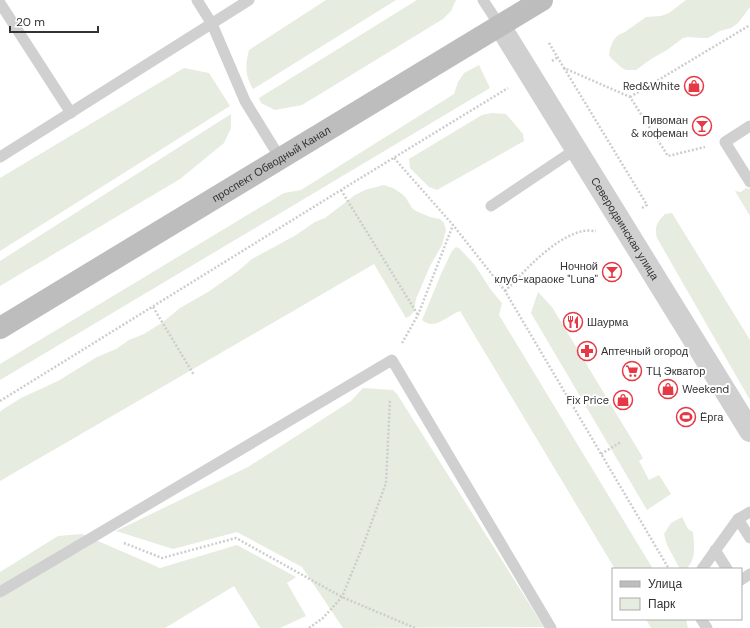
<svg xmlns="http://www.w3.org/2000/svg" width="750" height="628" font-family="'DM Sans',sans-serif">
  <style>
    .green { fill: #e6ecdf }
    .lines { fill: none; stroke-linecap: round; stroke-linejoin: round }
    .path { stroke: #cdcdcd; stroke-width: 2.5; stroke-dasharray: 2 2; stroke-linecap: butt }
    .lane { stroke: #d0d0d0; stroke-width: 11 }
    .street { stroke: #d0d0d0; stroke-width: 22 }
    .secondary { stroke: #bdbdbd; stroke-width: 22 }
    .labels { text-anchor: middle; stroke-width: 4; stroke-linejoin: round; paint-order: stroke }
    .poi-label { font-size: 11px; fill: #333; stroke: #fff; text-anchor: start }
    .street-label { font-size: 11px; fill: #333; stroke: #fff }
  </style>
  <rect width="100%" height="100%" fill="#fff"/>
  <g class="green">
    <path d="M326,0H396L253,89C245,75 245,66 249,50Z"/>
    <polygon points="417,0 456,0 451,11 443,19 302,105 275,110 261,103 259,98"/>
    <polygon points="686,0 750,0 750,7 738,23 731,28 720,31 708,38 702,38 688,37 683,38 667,50 651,59 636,70 626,70 622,68 611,58 609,55 610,49 613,41 618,35 625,32 646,17 661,16 669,13"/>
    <polygon points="479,65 490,88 0,380 0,364 284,193 301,190 454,94 458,82 464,73"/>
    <polygon points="184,68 209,73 230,106 0,251 0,178"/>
    <polygon points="492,113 506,114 523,134 524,141 437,190 429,187 410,168 409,159 482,115"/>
    <polygon points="231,114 231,128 224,143 180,179 0,286 0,261"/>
    <polygon points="384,185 393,188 402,194 406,198 412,208 416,211 430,217 440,219 444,223 446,230 442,245 430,266 416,299 414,311 410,316 406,318 374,264 0,481 0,412 2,410 21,398 58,381 97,357 116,349 129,340 144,334 163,322 180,308 208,292 238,271 252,259 296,235 315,222 325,218 355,195 365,190"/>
    <polygon points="746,188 750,189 750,216 735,191 741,192"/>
    <path d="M672,213L750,340V400L657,238C654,227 657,222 665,214Z"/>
    <path d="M456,247L460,249L474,264L491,290L502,303L499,315L653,569H615L460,311C447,316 434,331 422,320L441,274L452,251Z"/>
    <polygon points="538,292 552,307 643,458 639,461 649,480 659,475 671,494 647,510 531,313"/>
    <polygon points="363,388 393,390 397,394 544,627 343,628 302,567 237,532 173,549 116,531 248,467 351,401"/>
    <path d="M682,517L688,529L693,532C694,545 697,559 686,569H680L667,545L664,534L671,523Z"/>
    <polygon points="82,534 160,568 237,545 296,577 287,583 306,616 280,628 260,628 234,586 165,628 0,628 0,572 58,536"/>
    <polygon points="646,619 686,619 688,628 651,628"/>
  </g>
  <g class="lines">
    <g class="path">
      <polyline points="549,43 564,68 630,97 668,156 705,147"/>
      <polyline points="552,61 558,57"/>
      <polyline points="564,68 647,205 642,208"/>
      <polyline points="630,97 750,25"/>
      <polyline points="394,158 453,225 505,291 669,569"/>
      <polyline points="341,190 418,315"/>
      <path d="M505,291C526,270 553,238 583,231C587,230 592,231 596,231"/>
      <polyline points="153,307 194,375"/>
      <polyline points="402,343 418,315 453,225"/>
      <polyline points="0,401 341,190 508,88"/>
      <polyline points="601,454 621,442"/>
      <polyline points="124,543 162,558 236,538 342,597 415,628"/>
      <polyline points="309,628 323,618 342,597 364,543 386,483 390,399"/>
    </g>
    <g class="lane">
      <polyline points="197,0 212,24 245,101 280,158"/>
      <polyline points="483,0 500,26"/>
      <polyline points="0,3 71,113"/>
      <polyline points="750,126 725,142 750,182"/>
      <polyline points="0,157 249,0"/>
      <polyline points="491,206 576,149"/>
      <polyline points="738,519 750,538"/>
      <polyline points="715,550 727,569"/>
      <polyline points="702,569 738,519 750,512"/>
      <polyline points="741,580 750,574"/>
      <polyline points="0,592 392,360 551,628"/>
      <polyline points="701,619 707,628"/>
    </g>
    <path class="street" id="s1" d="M500,26L750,431"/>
    <path class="secondary" id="s2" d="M0,328L542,0"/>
  </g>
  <defs>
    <g id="shop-ring" transform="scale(1)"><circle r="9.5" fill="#fff" stroke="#e63946" stroke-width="1.5"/><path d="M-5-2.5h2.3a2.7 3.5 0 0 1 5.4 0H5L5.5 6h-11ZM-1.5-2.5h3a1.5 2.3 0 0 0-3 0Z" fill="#e63946"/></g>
    <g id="bar-ring" transform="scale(1)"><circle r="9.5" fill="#fff" stroke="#e63946" stroke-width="1.5"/><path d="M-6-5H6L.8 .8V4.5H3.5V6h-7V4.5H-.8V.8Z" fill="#e63946"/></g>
    <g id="restaurant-ring" transform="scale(1)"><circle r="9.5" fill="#fff" stroke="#e63946" stroke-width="1.5"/><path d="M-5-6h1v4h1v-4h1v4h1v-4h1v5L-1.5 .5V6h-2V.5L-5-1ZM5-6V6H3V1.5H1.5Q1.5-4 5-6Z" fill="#e63946"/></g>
    <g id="pharmacy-ring" transform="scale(1)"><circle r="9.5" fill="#fff" stroke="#e63946" stroke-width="1.5"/><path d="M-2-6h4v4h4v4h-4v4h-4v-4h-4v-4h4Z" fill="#e63946"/></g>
    <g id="supermarket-ring" transform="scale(1)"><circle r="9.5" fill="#fff" stroke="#e63946" stroke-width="1.5"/><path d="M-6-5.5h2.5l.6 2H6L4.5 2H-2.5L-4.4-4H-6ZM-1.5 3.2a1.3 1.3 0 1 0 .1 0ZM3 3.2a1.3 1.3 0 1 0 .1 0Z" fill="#e63946"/></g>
    <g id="stadium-ring" transform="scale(1)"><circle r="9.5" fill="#fff" stroke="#e63946" stroke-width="1.5"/><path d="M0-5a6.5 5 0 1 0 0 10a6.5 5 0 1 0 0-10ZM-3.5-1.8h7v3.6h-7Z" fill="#e63946"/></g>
  </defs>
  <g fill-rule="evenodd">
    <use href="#shop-ring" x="694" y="86"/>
    <use href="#bar-ring" x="702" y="126"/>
    <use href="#bar-ring" x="612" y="272"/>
    <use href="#restaurant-ring" x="573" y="322"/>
    <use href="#pharmacy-ring" x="587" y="351"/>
    <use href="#supermarket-ring" x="632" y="371"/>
    <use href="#shop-ring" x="668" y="389"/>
    <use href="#shop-ring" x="623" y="400"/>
    <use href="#stadium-ring" x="686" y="417"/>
  </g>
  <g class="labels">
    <g class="poi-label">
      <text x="680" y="90" text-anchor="end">Red&amp;White</text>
      <text x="688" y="124" text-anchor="end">Пивоман<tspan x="688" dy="13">&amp; кофеман</tspan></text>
      <text x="598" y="270" text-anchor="end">Ночной<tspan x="598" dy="13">клуб-караоке "Luna"</tspan></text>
      <text x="587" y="326">Шаурма</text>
      <text x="601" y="355">Аптечный огород</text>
      <text x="646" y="375">ТЦ Экватор</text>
      <text x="682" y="393">Weekend</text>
      <text x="609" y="404" text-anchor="end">Fix Price</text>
      <text x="700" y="421">Ёрга</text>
    </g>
    <g class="street-label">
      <text dy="4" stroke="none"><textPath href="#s2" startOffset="317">проспект Обводный Канал</textPath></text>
      <text dy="4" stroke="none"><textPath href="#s1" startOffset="238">Северодвинская улица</textPath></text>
    </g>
  </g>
  <rect x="612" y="568" width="130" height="52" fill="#ffffff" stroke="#adadad"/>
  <rect x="620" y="581" width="20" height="6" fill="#bdbdbd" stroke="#adadad"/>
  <text x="648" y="588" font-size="12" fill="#333333">Улица</text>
  <rect x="620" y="598" width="20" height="12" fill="#e6ecdf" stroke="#adadad"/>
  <text x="648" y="608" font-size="12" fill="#333333">Парк</text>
  <path d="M10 26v6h88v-6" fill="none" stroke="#333333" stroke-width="2"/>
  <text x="16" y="26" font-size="12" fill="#333333" stroke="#ffffff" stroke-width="3" paint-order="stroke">20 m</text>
</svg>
